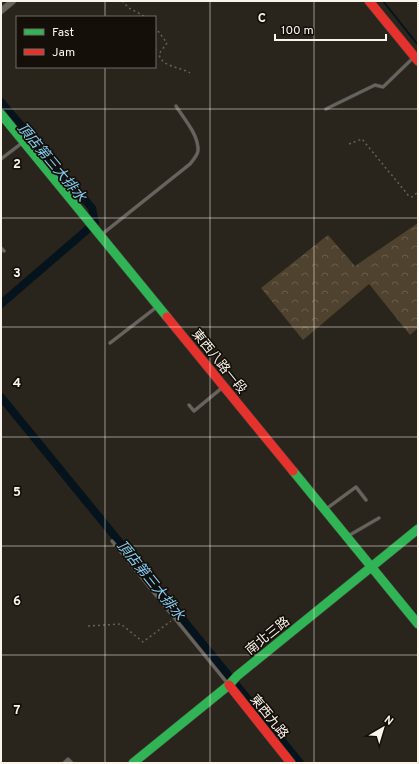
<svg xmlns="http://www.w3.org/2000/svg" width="419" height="764" font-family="Overpass,'Noto Sans TC',sans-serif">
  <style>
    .forest { fill: url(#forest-crowns) }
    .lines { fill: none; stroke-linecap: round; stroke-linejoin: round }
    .stream { stroke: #04131c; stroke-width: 2 }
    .canal { stroke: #04131c; stroke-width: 8 }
    .lane-casing { stroke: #434039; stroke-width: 4 }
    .street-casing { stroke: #434039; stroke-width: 7 }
    .fast-casing { stroke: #434039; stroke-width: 10 }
    .jam-casing { stroke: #434039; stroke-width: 10 }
    .path { stroke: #65615a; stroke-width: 1.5; stroke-dasharray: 2 3; stroke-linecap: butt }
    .lane { stroke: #67635d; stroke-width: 3 }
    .street { stroke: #67635d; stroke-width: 6 }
    .fast { stroke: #30b455; stroke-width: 9 }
    .jam { stroke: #e5322d; stroke-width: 9 }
    .grid { fill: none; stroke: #fbf4ea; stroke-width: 1; stroke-opacity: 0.55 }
    .labels { text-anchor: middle; stroke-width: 3.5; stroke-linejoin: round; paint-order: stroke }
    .street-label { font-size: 13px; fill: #fbf4ea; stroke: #141009 }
    .water-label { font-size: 14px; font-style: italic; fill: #86cef6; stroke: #141009 }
    .grid-label { font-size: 13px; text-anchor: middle; font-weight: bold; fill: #fbf4ea; stroke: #141009; stroke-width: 3.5; stroke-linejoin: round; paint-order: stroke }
  </style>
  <defs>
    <pattern id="forest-crowns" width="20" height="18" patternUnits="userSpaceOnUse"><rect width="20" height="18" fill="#4f422e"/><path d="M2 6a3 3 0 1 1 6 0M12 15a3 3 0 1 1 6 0" fill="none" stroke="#695e4c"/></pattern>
  </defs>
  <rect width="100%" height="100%" fill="#29251c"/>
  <polygon class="forest" points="418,223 418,328 410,335 369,284 303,340 261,288 328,235 355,266"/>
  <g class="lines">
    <polyline class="stream" points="383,1 418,45"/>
    <g class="canal">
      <polyline points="1,102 92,208 95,223 1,304"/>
      <polyline points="1,397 300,763"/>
    </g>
    <g class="lane-casing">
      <g id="lane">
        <polyline points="326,109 375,85 383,87 413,58"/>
        <polyline points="1,159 22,143"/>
        <path d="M101,235L190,164C193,160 197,156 198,151C199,135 184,119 176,106"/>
        <polyline points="1,248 4,251"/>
        <polyline points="110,343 158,306"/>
        <polyline points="189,405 194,411 223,387"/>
        <polyline points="326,509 356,487 366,500"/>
        <polyline points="348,536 379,518"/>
        <polyline points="112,541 228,684"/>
        <polyline points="64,763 68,759 72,763"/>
      </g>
    </g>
    <g class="street-casing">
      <polyline id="street" points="1,11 13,1"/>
    </g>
    <g class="fast-casing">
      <g id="fast">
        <polyline points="1,114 167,317"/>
        <polyline points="293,471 418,624"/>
        <polyline points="133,763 229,685 237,676 418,529"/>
      </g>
    </g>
    <g class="jam-casing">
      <g id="jam">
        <polyline points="369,1 418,61"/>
        <polyline points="167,317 293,471"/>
        <polyline points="229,685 291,763"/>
      </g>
    </g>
    <g class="path">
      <polyline points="122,1 129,8 146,17"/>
      <path d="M155,27L167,43L159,54C161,67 181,67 190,73"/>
      <polyline points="349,144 362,139 408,195 412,197 418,192"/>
      <polyline points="88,626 121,624 143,642 171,621"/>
    </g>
    <use href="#lane" class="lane"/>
    <use href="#street" class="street"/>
    <use href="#fast" class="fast"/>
    <use href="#jam" class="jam"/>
  </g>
  <path class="grid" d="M105,1V17M210,1V763M314,1V763M105,67V763M1,109H418M1,218H418M1,327H418M1,437H418M1,546H418M1,655H418"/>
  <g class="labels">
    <g class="street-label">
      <text transform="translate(220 361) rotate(51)" y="5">東西八路一段</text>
      <text transform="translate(267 635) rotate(-39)" y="5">南北三路</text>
      <text transform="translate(270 716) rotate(51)" y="5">東西九路</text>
    </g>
    <g class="water-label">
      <text transform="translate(52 162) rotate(50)" y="5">頂店第三大排水</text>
      <text transform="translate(151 580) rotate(51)" y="5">頂店第三大排水</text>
    </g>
  </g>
  <g class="grid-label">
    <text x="262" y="22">C</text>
    <text x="17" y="168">2</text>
    <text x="17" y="277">3</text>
    <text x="17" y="387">4</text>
    <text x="17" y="496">5</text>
    <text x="17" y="605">6</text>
    <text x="17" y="714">7</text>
  </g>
  <rect width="419" height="764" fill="none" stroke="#fbf4ea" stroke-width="4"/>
  <rect x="16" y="16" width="140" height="52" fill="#141009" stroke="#706b63"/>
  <rect x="24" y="29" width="20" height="6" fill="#30b455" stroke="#706b63"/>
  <text x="52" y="36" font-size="12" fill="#fbf4ea">Fast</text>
  <rect x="24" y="49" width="20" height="6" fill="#e5322d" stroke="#706b63"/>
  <text x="52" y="56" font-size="12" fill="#fbf4ea">Jam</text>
  <g transform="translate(383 728) rotate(38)" stroke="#141009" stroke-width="3" paint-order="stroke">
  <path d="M0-3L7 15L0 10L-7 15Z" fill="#fbf4ea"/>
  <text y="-6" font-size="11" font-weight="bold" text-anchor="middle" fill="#fbf4ea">N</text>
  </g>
  <path d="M275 34v6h111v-6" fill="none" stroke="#fbf4ea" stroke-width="2"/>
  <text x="281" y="34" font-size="12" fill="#fbf4ea" stroke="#141009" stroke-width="3" paint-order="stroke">100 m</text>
</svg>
